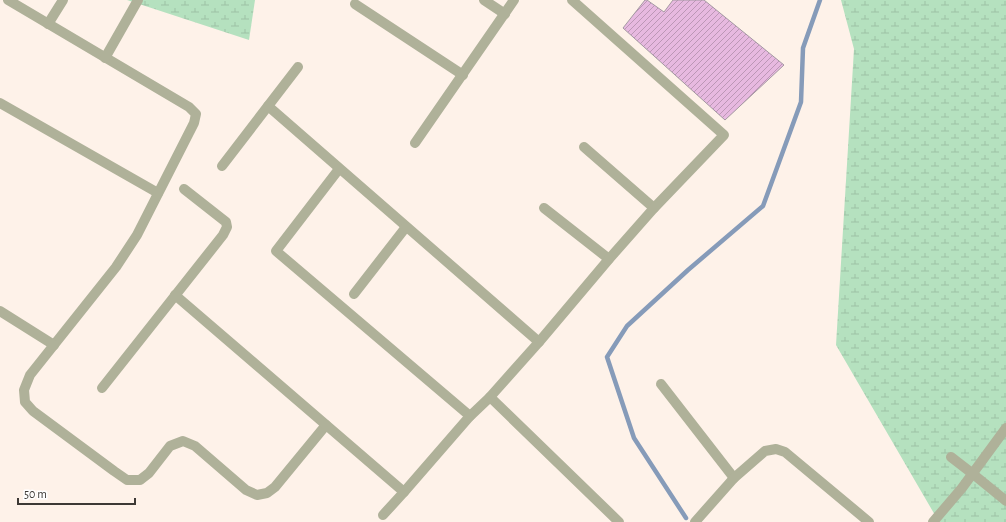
<svg xmlns="http://www.w3.org/2000/svg" width="1006" height="522" font-family="'Alegreya Sans',sans-serif">
  <style>
    .wetland { fill: url(#wetland-marsh) }
    .lines { fill: none; stroke-linecap: round; stroke-linejoin: round }
    .stream { stroke: #869bb9; stroke-width: 4.5 }
    .building { fill: url(#building-hatch); stroke: #a499a2 }
    .street { stroke: #afb199; stroke-width: 10 }
  </style>
  <defs>
    <pattern id="wetland-marsh" width="20" height="14" patternUnits="userSpaceOnUse"><rect width="20" height="14" fill="#b5e1bf"/><path d="M1 5h8M5 5V1M11 12h8M15 12V8" fill="none" stroke="#9dc2a5"/></pattern>
    <pattern id="building-hatch" width="6" height="6" patternUnits="userSpaceOnUse"><rect width="6" height="6" fill="#e7b9e0"/><path d="M-1 1l2-2M0 6l6-6M5 7l2-2" fill="none" stroke="#bc97b6"/></pattern>
  </defs>
  <rect width="100%" height="100%" fill="#fef2e9"/>
  <g class="wetland">
    <polygon points="127,0 255,0 249,40"/>
    <polygon points="841,0 1006,0 1006,522 939,522 836,345 854,49"/>
  </g>
  <g class="lines">
    <polyline class="stream" points="686,518 634,438 607,357 627,326 688,270 763,206 801,102 803,48 820,0"/>
  </g>
  <polygon class="building" points="645,0 647,0 664,12 673,0 704,0 784,65 725,120 623,28"/>
  <g class="lines">
    <g class="street">
      <polyline points="8,0 189,107 196,114 194,123 137,235 116,267 30,375 24,390 25,402 33,411 114,471 127,480 140,480 149,473 170,446 183,441 195,446 246,490 257,495 267,493 275,487 326,425"/>
      <polyline points="484,0 505,14"/>
      <polyline points="355,4 463,75"/>
      <polyline points="48,24 63,0"/>
      <polyline points="105,58 138,0"/>
      <polyline points="0,103 158,193"/>
      <polyline points="268,106 539,342"/>
      <polyline points="415,143 514,0"/>
      <polyline points="584,147 654,208"/>
      <polyline points="222,166 298,67"/>
      <polyline points="339,169 276,251 470,416"/>
      <polyline points="544,208 609,259"/>
      <polyline points="354,294 406,227"/>
      <polyline points="175,295 404,492"/>
      <polyline points="0,311 54,345"/>
      <polyline points="661,384 734,478"/>
      <polyline points="102,388 223,235 227,227 226,222 184,189"/>
      <polyline points="490,397 619,522"/>
      <polyline points="951,457 973,474 1006,501"/>
      <polyline points="383,515 404,492 470,416 490,397 539,342 609,259 654,208 724,135 572,0"/>
      <polyline points="695,522 734,478 765,451 776,449 785,452 869,522"/>
      <polyline points="933,522 962,488 1006,428"/>
    </g>
  </g>
  <path d="M18 498v6h117v-6" fill="none" stroke="#3d3935" stroke-width="2"/>
  <text x="24" y="498" font-size="12" fill="#3d3935" stroke="#ffffff" stroke-width="3" paint-order="stroke">50 m</text>
</svg>
